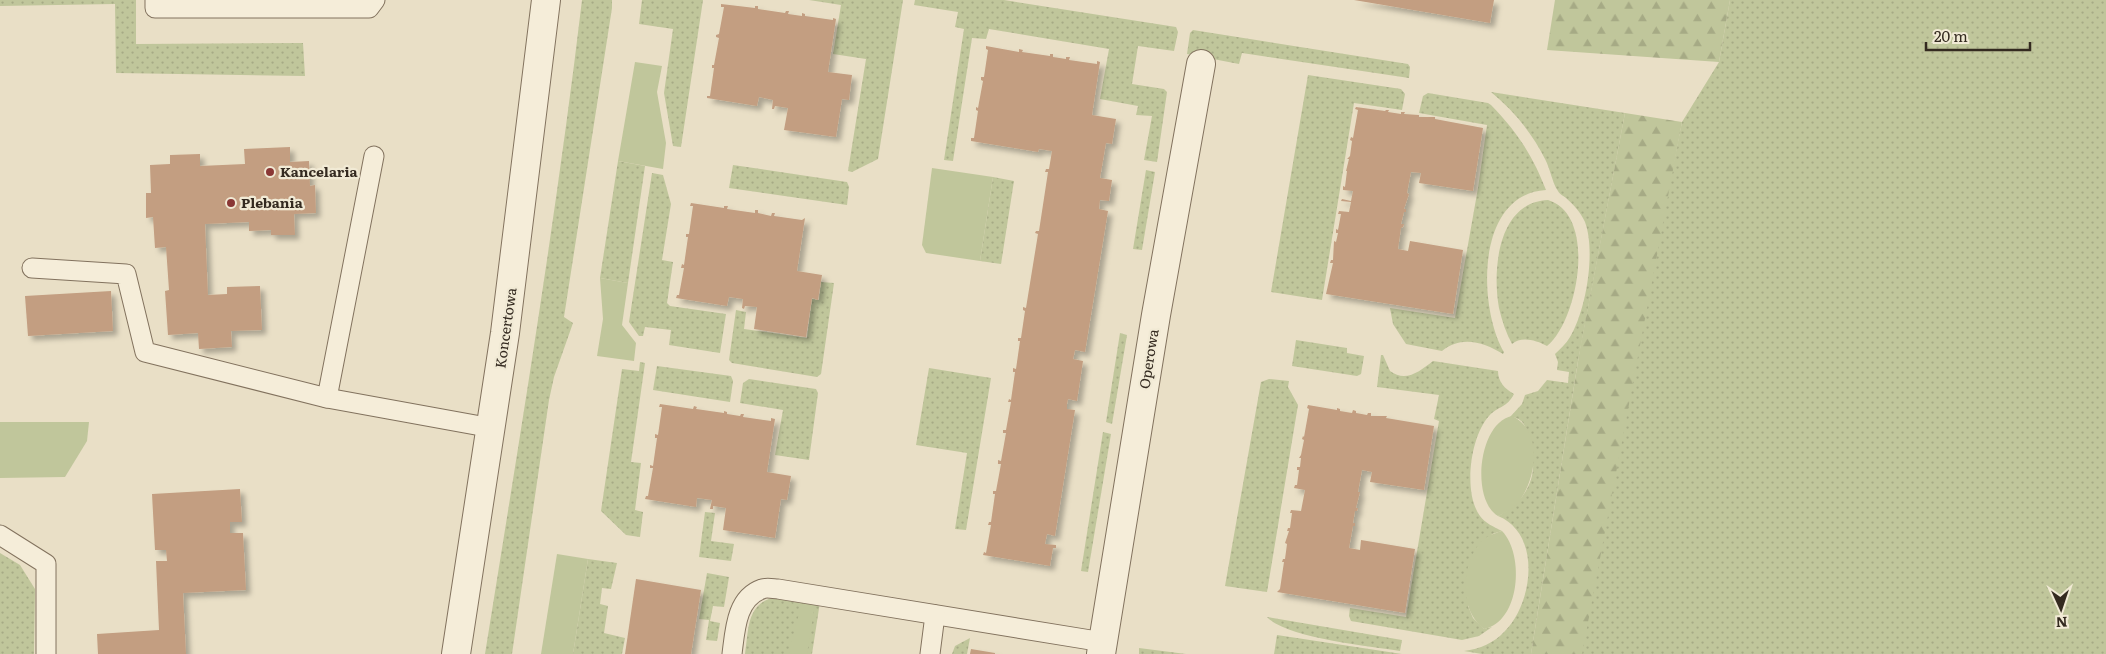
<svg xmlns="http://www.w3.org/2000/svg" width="2106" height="654" font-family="Literata,serif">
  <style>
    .grass { fill: url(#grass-dots) }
    .forest { fill: url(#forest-firs) }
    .green { fill: #c0c69b }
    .building { fill: #c39e81; filter: url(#shadow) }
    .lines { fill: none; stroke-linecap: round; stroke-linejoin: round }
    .service-casing { stroke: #82725e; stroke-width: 21 }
    .minor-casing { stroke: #82725e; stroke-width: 30 }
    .tertiary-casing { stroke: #82725e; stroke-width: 30 }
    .service { stroke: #f5edd9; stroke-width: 19 }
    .minor { stroke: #f5edd9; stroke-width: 28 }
    .tertiary { stroke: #f5edd9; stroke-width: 28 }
    .poi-dot { fill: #8a3735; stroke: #f1ead5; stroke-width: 2 }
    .labels { text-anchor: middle; stroke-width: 4.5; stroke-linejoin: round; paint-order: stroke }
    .poi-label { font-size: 14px; font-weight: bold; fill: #342a20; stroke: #f1ead5; text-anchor: start }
    .street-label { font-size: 14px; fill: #342a20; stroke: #f1ead5 }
  </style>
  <defs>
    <pattern id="grass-dots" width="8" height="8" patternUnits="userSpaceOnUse" patternTransform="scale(1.25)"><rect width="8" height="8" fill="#c0c69b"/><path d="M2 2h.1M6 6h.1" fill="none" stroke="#a6aa85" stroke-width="1.8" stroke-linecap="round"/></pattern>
    <pattern id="forest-firs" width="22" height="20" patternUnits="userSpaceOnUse" patternTransform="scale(1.25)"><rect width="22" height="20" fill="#c0c69b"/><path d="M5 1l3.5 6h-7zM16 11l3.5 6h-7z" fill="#a6aa85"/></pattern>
    <filter id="shadow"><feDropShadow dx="4.5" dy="4.5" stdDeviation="2.5" flood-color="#0004"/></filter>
  </defs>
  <rect width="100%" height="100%" fill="#e9dfc6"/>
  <g class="grass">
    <polygon points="0,0 136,0 136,44 303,43 305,76 116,73 115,4 0,6"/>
    <path d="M582,0H612V8L564,317L573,323L554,377L549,400L512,654H485C520,436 556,219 582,0Z"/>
    <polygon points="642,0 703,0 681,147 673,146 664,93 673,29 639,24"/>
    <polygon points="809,0 903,0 878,159 852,172 848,171 866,59 833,54 841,5"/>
    <polygon points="915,0 1004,0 1176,27 1178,32 1174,51 1138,46 1132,84 1164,89 1167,92 1157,162 1144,160 1152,116 1136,115 1138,106 1100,99 1109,49 989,29 986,39 972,38 953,161 944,160 964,29 955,27 958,12 914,5"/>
    <polygon points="1730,0 2106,0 2106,654 1575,654 1682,122 1719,62"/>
    <polygon points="1193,30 1408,64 1410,67 1409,78 1242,53 1239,64 1187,54 1190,33"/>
    <polygon points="1308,75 1401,89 1405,94 1402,110 1354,103 1322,300 1271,292"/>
    <path d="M1491,92L1625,113L1578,361L1531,654H1482L1464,651C1480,649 1494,643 1505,631C1533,603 1542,534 1498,516C1516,508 1532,489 1533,468C1534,462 1527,427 1523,423C1520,419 1515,417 1510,417L1522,404L1525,395L1538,391L1547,380L1568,383L1569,372L1557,370L1558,362L1555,354C1560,349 1566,344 1570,337C1586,311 1596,252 1585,222C1581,213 1574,205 1566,198C1564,196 1559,194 1558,191C1553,185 1550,168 1545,159C1532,133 1514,111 1491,92Z"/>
    <path d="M1428,93L1488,103L1491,105C1517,132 1532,154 1546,190C1475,194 1478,308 1504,352L1503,354C1484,342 1461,335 1442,351L1406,344L1393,324L1390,308L1455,318L1478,188L1487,125L1419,113L1423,96Z"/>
    <polygon points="618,161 645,166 628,283 600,278"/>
    <polygon points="733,165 847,182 849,187 847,205 729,188"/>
    <polygon points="1146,170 1155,172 1142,250 1133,249"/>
    <polygon points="652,173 663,175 671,204 662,260 673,262 667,303 670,306 726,314 720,353 669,345 671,330 645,327 643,336 639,336 629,322"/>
    <polygon points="993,177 1014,181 1001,264 980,261"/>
    <path d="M1548,200C1598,215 1578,321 1547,346C1536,340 1521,336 1512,344C1506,333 1502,321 1499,308C1492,270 1498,202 1548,200Z"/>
    <polygon points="821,282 834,283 821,374 817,377 732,363 729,360 736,310 746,312 744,329 807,338 812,299 819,300"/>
    <polygon points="1120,333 1127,335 1112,424 1106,422"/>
    <polygon points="1296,340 1347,348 1347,353 1364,356 1361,374 1357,376 1292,366"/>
    <path d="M1381,355H1383L1390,371C1406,383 1420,371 1433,361L1498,371C1498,382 1505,389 1514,394C1507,408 1498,406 1489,416C1470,437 1463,493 1480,516C1485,523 1494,527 1502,531L1492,534L1468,606L1473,618L1484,629L1492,627L1479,636L1462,640L1351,621L1349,616L1350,608L1406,617L1439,421L1434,419L1439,395L1377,387Z"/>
    <polygon points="640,362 645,363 631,462 641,463 635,510 643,512 640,537 626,535 601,511 622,369 639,371"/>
    <polygon points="657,366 731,376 733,381 730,402 653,390"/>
    <polygon points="929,368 991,378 966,530 955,529 967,453 916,445"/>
    <polygon points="749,379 816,389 818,393 809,460 775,455 783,410 740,403 743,383"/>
    <polygon points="1269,379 1289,381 1288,387 1298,405 1267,592 1225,586 1261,382"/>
    <polygon points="1103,432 1111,434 1088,572 1081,571"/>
    <polygon points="705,512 715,513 711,541 734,544 731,561 699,557"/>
    <polygon points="0,553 20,565 35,589 34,654 0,654"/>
    <polygon points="588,559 617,563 611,589 602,588 600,604 608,606 604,633 625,638 622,654 573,654"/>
    <polygon points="707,573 729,577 724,607 713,606 710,621 720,623 717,641 706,640 709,620 699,619"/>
    <path d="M776,597L820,602L812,654H745C749,629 746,603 776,597Z"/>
    <path d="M1267,617L1402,640L1400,651C1369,646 1286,638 1267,617Z"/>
    <polygon points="1277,635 1402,654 1274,654"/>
    <polygon points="970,638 967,654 952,654 955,646"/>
    <polygon points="1139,648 1186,654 1139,654"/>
  </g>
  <g class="forest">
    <polygon points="1555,0 1730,0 1719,62 1547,50"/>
    <polygon points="1625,113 1682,122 1582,654 1531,654 1580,349"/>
  </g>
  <g class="green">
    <polygon points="635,62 662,66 657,92 666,143 663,169 618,161"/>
    <polygon points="932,168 993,177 980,261 926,253 922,245"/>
    <polygon points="600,278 628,283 622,325 636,343 634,361 597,356 603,319"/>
    <path d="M1512,416C1542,430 1537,473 1522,497C1517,506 1508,512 1498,516C1470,499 1479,422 1512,416Z"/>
    <polygon points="0,422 89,422 87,441 65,477 0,478"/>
    <path d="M1502,531C1525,555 1520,622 1484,629C1459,610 1461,567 1479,544C1485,536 1493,534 1502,531Z"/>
    <polygon points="557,554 588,559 573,654 541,654"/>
    <polygon points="803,605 809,605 814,610 807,654 790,654 789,646 794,636 794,629 800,612 800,607"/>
  </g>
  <g class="building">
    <polygon points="1354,0 1494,0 1490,23"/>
    <polygon points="721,4 755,8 755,6 758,6 758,9 785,13 786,11 789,11 788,14 802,16 802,13 805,14 805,16 833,20 833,18 836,19 828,72 852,75 849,100 842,99 836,137 784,130 788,108 775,106 774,109 772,109 773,100 759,97 757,106 707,98 707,96 710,96 714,68 712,68 712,65 714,65 719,38 716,37 716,35 719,34 724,7 721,7"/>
    <polygon points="986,46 1019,52 1019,49 1023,50 1022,52 1050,56 1050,54 1053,54 1053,57 1066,59 1066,57 1070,57 1069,60 1097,64 1097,61 1100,62 1092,115 1116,119 1112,144 1106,143 1100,178 1112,180 1109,201 1100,200 1099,209 1108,211 1085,352 1075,350 1074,355 1073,359 1083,361 1077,401 1068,399 1067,404 1067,409 1075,410 1055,536 1047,534 1045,544 1056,545 1056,548 1053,548 1050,566 983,555 984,552 986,553 991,525 988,525 989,522 991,522 995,494 993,494 993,491 996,491 1001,464 998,464 998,460 1001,461 1006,433 1003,433 1003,430 1006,430 1011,402 1008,402 1009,399 1011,400 1015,372 1013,372 1013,368 1016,369 1020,341 1018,341 1018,338 1021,338 1025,311 1023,310 1023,307 1026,308 1038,234 1035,233 1036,231 1039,231 1048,172 1045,172 1046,169 1049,169 1052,151 1039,149 1038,152 971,141 971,138 974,138 978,111 976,110 976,107 978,108 983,81 981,80 981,77 984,77 988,50 986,49"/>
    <polygon points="1356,107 1385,111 1386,110 1389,110 1388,112 1401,114 1401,112 1405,112 1404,114 1419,115 1419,117 1435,117 1435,119 1483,128 1473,191 1419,183 1421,173 1411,172 1407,193 1409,194 1404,209 1406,209 1406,212 1404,212 1401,224 1404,224 1403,227 1401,228 1398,249 1408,251 1410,241 1463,250 1453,314 1326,294 1333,263 1330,263 1331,260 1333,260 1334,241 1336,242 1338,233 1336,233 1336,229 1338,230 1341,214 1338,214 1339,211 1349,212 1351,202 1341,201 1342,199 1351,201 1353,191 1343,190 1343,186 1345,187 1347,171 1346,171 1349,159 1347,159 1350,156 1352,141 1350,140 1351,137 1353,138 1358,110 1355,109"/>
    <polygon points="290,147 290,162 309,161 310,186 315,185 316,213 294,214 295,235 271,235 271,230 249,231 249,222 205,224 208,295 227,294 227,287 260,286 262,330 231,331 232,347 199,349 198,333 168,335 165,291 169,290 166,247 155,248 153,217 146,218 146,193 151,193 150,165 170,164 170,155 200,154 200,166 245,164 244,149"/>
    <polygon points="691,203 724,208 724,206 728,206 727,209 755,213 755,210 758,210 758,213 771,216 772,213 775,213 774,216 802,220 805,218 797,271 822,275 818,300 812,298 806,337 754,329 757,307 745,306 744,309 742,308 743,299 729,297 727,306 676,298 677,295 679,295 684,268 681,268 682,264 684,265 688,237 686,237 686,234 689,234 693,206 690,206"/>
    <polygon points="111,291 113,331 28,336 25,296"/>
    <polygon points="660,404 693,409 694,406 697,407 696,409 724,413 724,411 727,412 727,414 740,416 741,414 744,414 743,417 771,421 771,418 775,419 767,472 791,476 787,500 781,499 775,538 723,530 726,508 713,506 713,509 710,509 712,500 697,498 696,507 645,499 646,496 648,496 653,468 650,468 650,465 653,466 657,438 655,438 655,434 658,435 662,407 659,407"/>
    <polygon points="1308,405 1337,410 1337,408 1340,409 1340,411 1352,413 1353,410 1356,411 1356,413 1367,415 1368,413 1371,413 1371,416 1387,416 1386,418 1434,426 1424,490 1370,482 1372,472 1362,470 1358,492 1360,492 1356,508 1358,508 1357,511 1355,511 1353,523 1355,523 1355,526 1353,526 1349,548 1360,550 1361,540 1415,549 1405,613 1277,592 1280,589 1284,562 1282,562 1283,559 1285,559 1287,544 1285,543 1289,531 1287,531 1288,528 1290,528 1292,513 1290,513 1291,510 1301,511 1305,490 1294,488 1295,485 1297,485 1299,470 1297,470 1297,467 1300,467 1301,458 1299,458 1301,455 1304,440 1302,439 1303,436 1304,437 1309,409 1307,408"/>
    <polygon points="240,489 242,522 230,522 230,533 243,533 246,590 183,593 186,654 98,654 97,634 159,630 156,561 167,561 166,550 155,550 152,494"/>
    <polygon points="636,579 701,590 691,654 625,654"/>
    <polygon points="971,649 995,653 995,654 970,654"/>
  </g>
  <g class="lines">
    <g class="service-casing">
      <g id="service">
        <polyline points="155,0 155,8 369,8 375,0"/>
        <polyline points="32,268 126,274 145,352 327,398 492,428"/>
        <polyline points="327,398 374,156"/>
        <polyline points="0,535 46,564 46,654"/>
        <path d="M732,654C735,631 736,598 762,589C767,587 774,589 778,589L1103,642"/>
        <polyline points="930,654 935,615"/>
      </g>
    </g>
    <g class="minor-casing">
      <polyline id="minor" points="1101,654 1156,315 1201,64"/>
    </g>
    <g class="tertiary-casing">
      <polyline id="tertiary" points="456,654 505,333 546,0"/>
    </g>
    <use href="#service" class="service"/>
    <use href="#minor" class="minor"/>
    <use href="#tertiary" class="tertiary"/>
  </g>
  <g class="poi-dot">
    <circle cx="270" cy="172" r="5"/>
    <circle cx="231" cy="203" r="5"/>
  </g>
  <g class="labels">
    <g class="poi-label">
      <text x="280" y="177">Kancelaria</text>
      <text x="241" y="208">Plebania</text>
    </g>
    <g class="street-label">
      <text transform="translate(506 328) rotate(-82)" y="5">Koncertowa</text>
      <text transform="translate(1149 359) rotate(-81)" y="5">Operowa</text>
    </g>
  </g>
  <g transform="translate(2061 609) rotate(177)" stroke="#f1ead5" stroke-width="4" paint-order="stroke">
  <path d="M0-4L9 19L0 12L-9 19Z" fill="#342a20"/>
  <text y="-8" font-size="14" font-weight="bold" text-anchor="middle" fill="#342a20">N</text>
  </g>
  <path d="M1926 42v8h104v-8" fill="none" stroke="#342a20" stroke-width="2.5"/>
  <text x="1934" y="42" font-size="15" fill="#342a20" stroke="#f1ead5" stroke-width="4" paint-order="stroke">20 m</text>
</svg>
